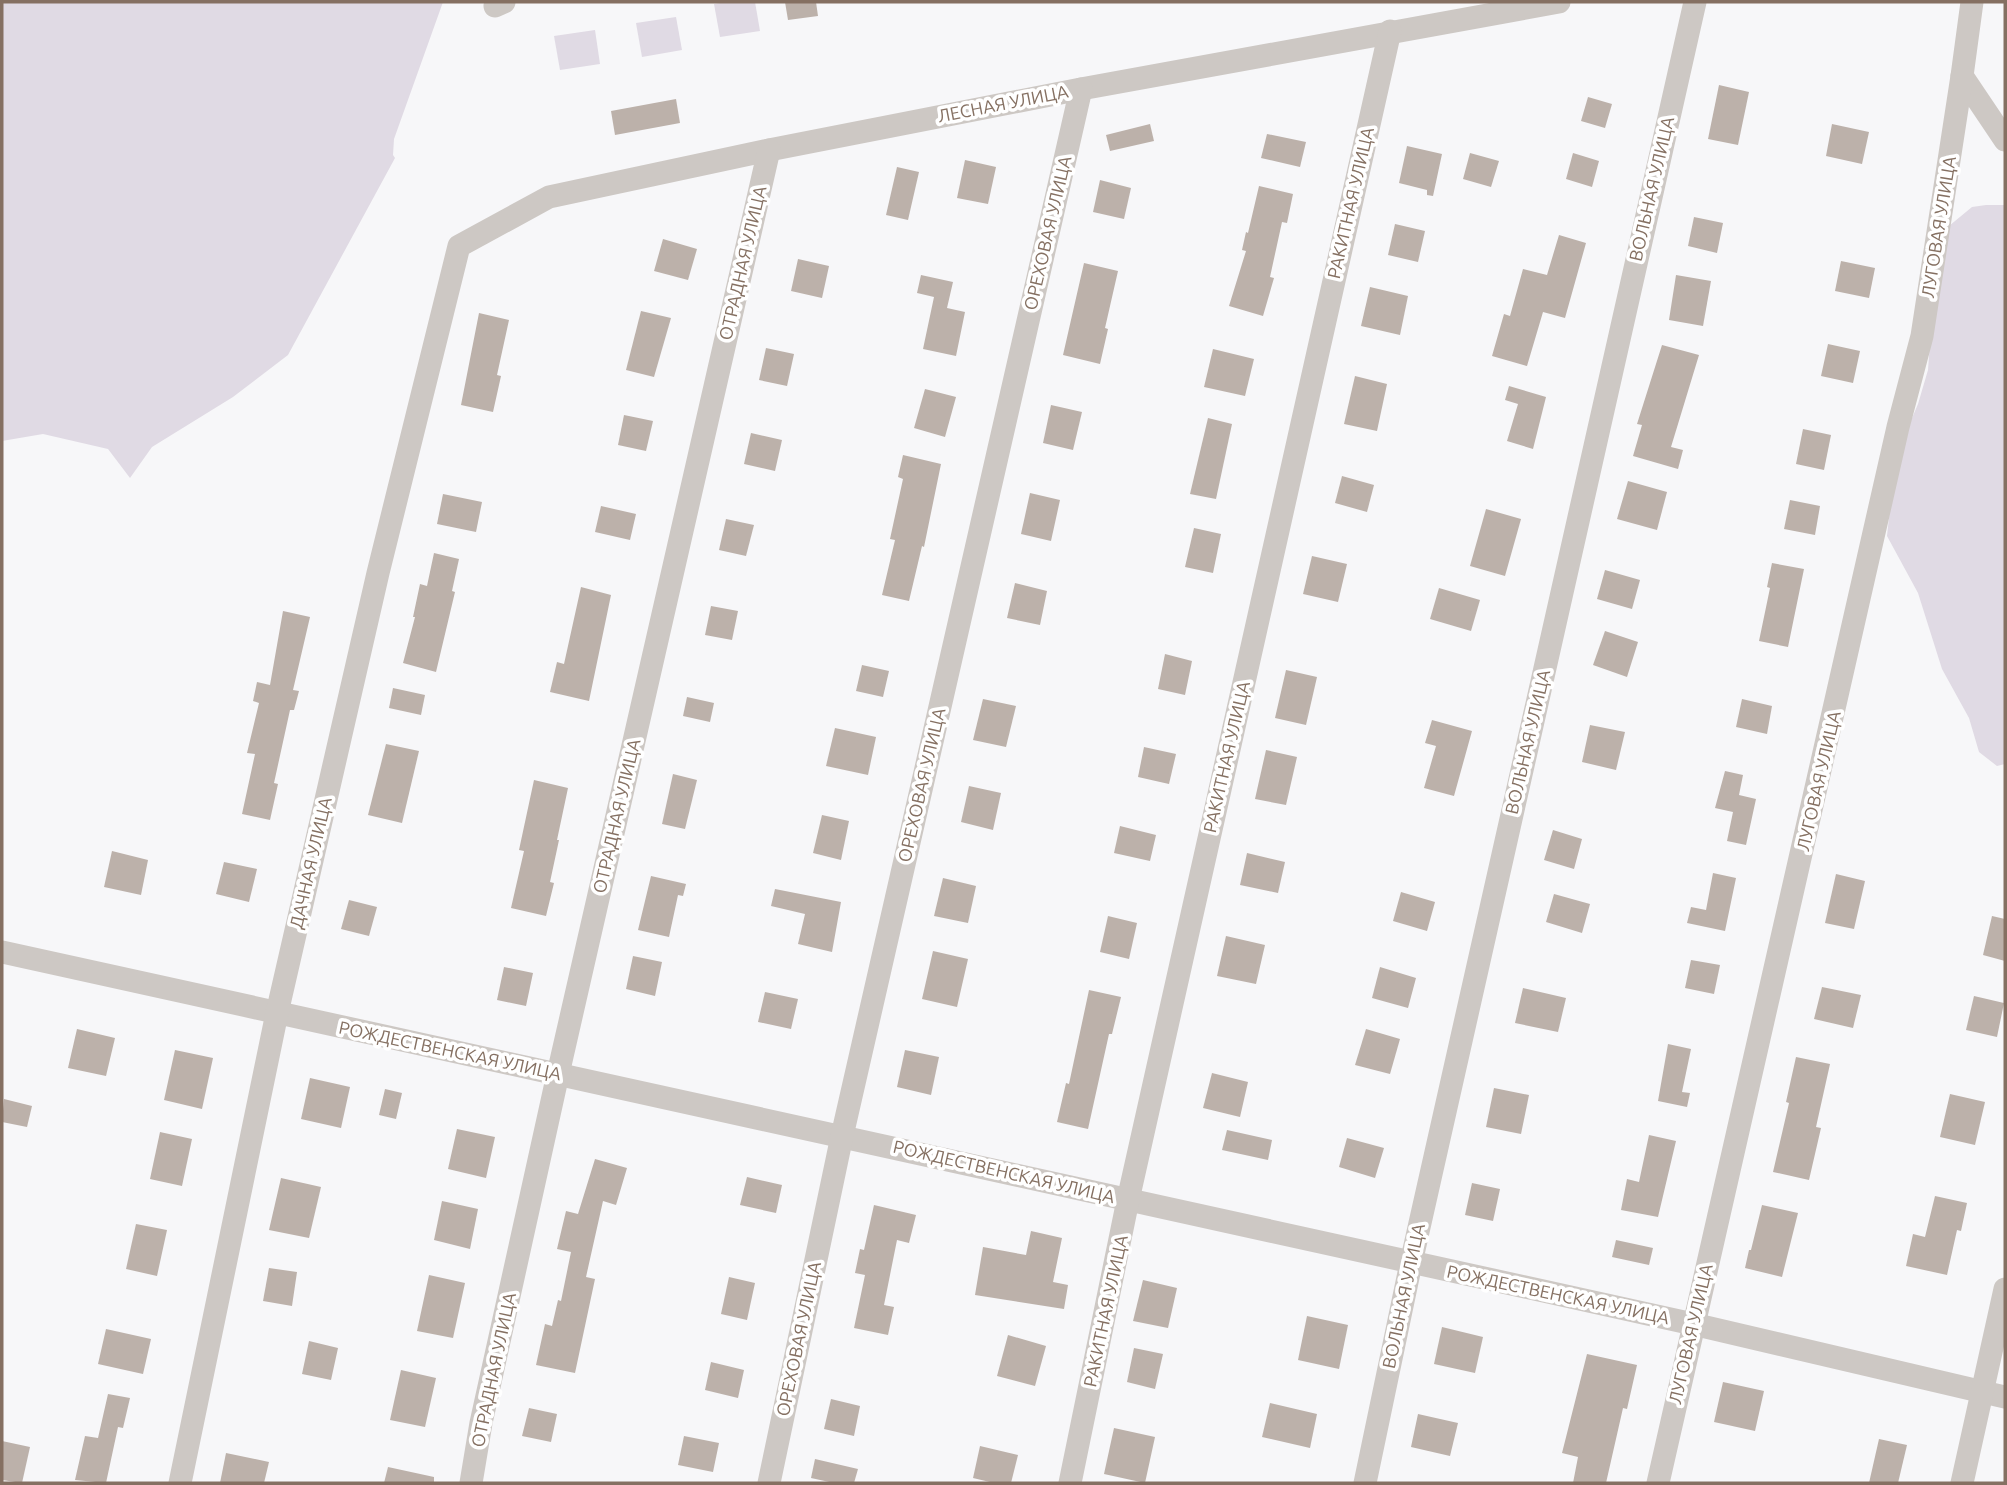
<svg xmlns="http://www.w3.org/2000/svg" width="2007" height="1485" font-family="Ubuntu,sans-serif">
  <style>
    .green { fill: #e0dae4 }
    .building { fill: #bcb1aa }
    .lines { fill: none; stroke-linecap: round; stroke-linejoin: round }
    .minor { stroke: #cdc8c4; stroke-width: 23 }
    .labels { text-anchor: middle; stroke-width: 7; stroke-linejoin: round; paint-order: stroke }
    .street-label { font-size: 18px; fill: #857062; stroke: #fff }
  </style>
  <rect width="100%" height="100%" fill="#f7f7f9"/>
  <g class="green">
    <polygon points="2,2 443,2 394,139 393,155 395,158 288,355 233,397 152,447 130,478 108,449 43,434 2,441"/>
    <polygon points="727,2 755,2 760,31 720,37 714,4"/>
    <polygon points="676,17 682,50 642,57 636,23"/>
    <polygon points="595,30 600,64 560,70 554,36"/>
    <polygon points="1986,205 2005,205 2005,764 1997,766 1979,752 1969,718 1942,669 1918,593 1887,536 1892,489 1901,444 1918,404 1928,370 1934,285 1949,226 1972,207"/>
  </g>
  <g class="building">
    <polygon points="785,2 816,2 818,16 788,20"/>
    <polygon points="1719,85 1749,92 1738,145 1708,139"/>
    <polygon points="1588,97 1612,104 1605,128 1581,121"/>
    <polygon points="676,99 680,123 615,135 611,111"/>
    <polygon points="1150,124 1154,141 1110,151 1106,135"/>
    <polygon points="1832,124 1869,132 1862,164 1826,156"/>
    <polygon points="1267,134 1306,142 1300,167 1261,158"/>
    <polygon points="1407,146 1442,154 1433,196 1427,195 1427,190 1399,183"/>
    <polygon points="1470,153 1499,161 1491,187 1463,179"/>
    <polygon points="1573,153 1599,161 1592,187 1566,179"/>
    <polygon points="965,160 996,167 988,204 957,198"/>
    <polygon points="897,167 919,172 908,220 886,215"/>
    <polygon points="1100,180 1131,188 1124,219 1093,212"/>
    <polygon points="1259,186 1293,194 1287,223 1282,222 1270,277 1274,278 1263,316 1229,306 1246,251 1242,250 1246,232 1248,233"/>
    <polygon points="1694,217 1723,223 1717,253 1688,246"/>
    <polygon points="1395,224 1425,231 1418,262 1388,255"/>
    <polygon points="1559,235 1586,243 1565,318 1543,312 1527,366 1492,356 1504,314 1510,316 1523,269 1547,275"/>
    <polygon points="663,239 697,249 688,280 654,271"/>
    <polygon points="798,259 829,266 822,298 791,291"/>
    <polygon points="1841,261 1875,268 1869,298 1835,291"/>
    <polygon points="1084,263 1118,271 1105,328 1108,329 1100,364 1063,355"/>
    <polygon points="921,275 953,282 947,308 965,312 956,356 923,349 934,297 917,293"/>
    <polygon points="1676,275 1711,281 1703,326 1669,320"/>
    <polygon points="1370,287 1408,296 1400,335 1361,326"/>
    <polygon points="641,311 671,318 654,377 626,370"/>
    <polygon points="479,313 509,320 497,375 501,376 493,412 461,405"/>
    <polygon points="1828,344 1860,351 1853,383 1821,376"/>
    <polygon points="1662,345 1699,355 1671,447 1683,450 1678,469 1633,456 1642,425 1637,424"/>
    <polygon points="766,348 794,354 787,386 759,380"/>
    <polygon points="1213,349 1254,359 1245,396 1204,387"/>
    <polygon points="1355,376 1387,384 1377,431 1344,424"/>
    <polygon points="1509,386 1546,397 1533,449 1507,441 1518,404 1505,400"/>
    <polygon points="925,389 956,397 945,437 914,428"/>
    <polygon points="1051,405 1082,412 1073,450 1043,443"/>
    <polygon points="624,415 653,421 646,451 618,445"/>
    <polygon points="1208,418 1232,424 1216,499 1190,494"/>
    <polygon points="1803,429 1831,435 1824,470 1796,464"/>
    <polygon points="751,433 782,440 775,471 744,464"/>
    <polygon points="903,455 941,464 924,547 922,546 909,601 882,595 895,540 890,539 903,479 898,477"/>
    <polygon points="1342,476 1374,485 1367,512 1335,503"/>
    <polygon points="1628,481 1667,492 1657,530 1617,519"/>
    <polygon points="1030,493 1060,500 1051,541 1021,534"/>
    <polygon points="443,494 482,502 476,532 437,524"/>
    <polygon points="1790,500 1820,506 1815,535 1784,529"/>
    <polygon points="601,506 636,514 630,540 595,532"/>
    <polygon points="1486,509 1521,519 1505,576 1470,566"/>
    <polygon points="726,519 754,525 746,556 719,550"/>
    <polygon points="1194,528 1221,534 1213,573 1185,567"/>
    <polygon points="434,553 459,559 452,591 455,592 436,672 403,663 415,617 413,617 420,584 427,586"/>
    <polygon points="1312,556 1347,564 1338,602 1303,594"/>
    <polygon points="1772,563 1804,569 1788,647 1759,641 1770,588 1767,587"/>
    <polygon points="1605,570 1640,580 1632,609 1597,599"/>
    <polygon points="1015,583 1047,591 1040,625 1007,618"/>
    <polygon points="581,587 611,595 589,701 550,692 557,662 564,664"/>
    <polygon points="1439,588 1480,600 1471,631 1430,619"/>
    <polygon points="711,606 738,611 732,640 705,635"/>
    <polygon points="283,611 310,617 293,690 299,691 294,710 290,710 274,783 278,784 270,820 242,814 255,754 247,753 259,703 253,701 257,682 270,685"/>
    <polygon points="1605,631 1638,642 1627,677 1593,665"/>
    <polygon points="1165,654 1192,661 1185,695 1158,689"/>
    <polygon points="862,665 889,671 883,697 856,691"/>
    <polygon points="1286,670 1317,677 1306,725 1275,718"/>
    <polygon points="393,688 425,695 421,715 389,708"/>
    <polygon points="687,697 714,703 710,722 683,716"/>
    <polygon points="983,699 1016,706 1006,747 973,740"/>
    <polygon points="1742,699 1772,706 1767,734 1736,727"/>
    <polygon points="1432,720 1472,731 1454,796 1424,788 1436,746 1425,743"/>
    <polygon points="1590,725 1625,732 1616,770 1582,762"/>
    <polygon points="835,728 876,737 868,775 826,766"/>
    <polygon points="386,744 419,751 402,823 368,815"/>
    <polygon points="1144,747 1176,754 1169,784 1138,777"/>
    <polygon points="1266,750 1297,757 1286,805 1255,799"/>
    <polygon points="1725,771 1743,775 1739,795 1756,799 1746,845 1727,841 1733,812 1715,808"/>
    <polygon points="673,774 697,780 685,829 662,824"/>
    <polygon points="534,780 568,788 557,840 559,840 550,882 554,883 546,916 511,908 524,851 519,850"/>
    <polygon points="969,786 1001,793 993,830 961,822"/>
    <polygon points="822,815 849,821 841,860 813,853"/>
    <polygon points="1120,826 1156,835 1150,861 1114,853"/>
    <polygon points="1553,830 1582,839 1574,869 1544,860"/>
    <polygon points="112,851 148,860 141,895 104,887"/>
    <polygon points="1247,853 1285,862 1278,893 1240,885"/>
    <polygon points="224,862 257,869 249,902 216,894"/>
    <polygon points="1713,873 1736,878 1725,931 1687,923 1691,907 1706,910"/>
    <polygon points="1836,874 1865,881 1854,929 1825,923"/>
    <polygon points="651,876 686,884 683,896 678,895 669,937 638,930"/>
    <polygon points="943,878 976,886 968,923 934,916"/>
    <polygon points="775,889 841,902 832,952 798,944 805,914 771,906"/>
    <polygon points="1401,892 1435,902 1427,931 1393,921"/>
    <polygon points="1554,894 1590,904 1582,933 1546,922"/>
    <polygon points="349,900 377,907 369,936 341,929"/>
    <polygon points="1108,916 1137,923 1129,959 1100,952"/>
    <polygon points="1992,916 2005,919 2005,961 1983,955"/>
    <polygon points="1226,936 1265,945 1256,984 1217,976"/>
    <polygon points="933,951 968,959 957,1007 922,999"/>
    <polygon points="633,956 662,962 655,996 626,989"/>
    <polygon points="1691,960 1720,965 1714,994 1685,988"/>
    <polygon points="504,967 533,973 526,1006 497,1000"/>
    <polygon points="1380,967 1416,978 1408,1008 1372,998"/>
    <polygon points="1822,987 1861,995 1853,1028 1814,1019"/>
    <polygon points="1523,988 1566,998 1558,1032 1515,1023"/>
    <polygon points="1089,990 1121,997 1112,1034 1109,1034 1088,1129 1057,1122 1066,1083 1069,1084"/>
    <polygon points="765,992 798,999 791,1029 758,1022"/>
    <polygon points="1974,996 2004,1003 1997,1037 1966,1030"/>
    <polygon points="77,1029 115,1038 106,1076 68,1068"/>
    <polygon points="1366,1029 1400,1039 1390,1074 1355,1065"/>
    <polygon points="1668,1044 1691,1049 1682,1092 1690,1093 1687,1107 1658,1101"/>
    <polygon points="175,1050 213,1058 202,1109 164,1100"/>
    <polygon points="905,1050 939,1057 931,1095 897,1087"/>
    <polygon points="1796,1057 1830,1064 1816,1127 1821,1128 1809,1180 1773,1172 1789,1103 1786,1102"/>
    <polygon points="1212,1073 1248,1082 1240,1117 1203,1108"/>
    <polygon points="310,1078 350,1087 341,1128 301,1119"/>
    <polygon points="1494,1088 1529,1095 1521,1134 1486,1127"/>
    <polygon points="385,1089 402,1093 396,1119 379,1115"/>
    <polygon points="1950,1094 1985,1102 1975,1145 1940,1137"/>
    <polygon points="4,1099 32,1106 27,1127 2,1122"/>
    <polygon points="457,1129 495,1137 486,1178 448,1169"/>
    <polygon points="1227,1130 1272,1140 1268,1160 1222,1150"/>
    <polygon points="160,1132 192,1139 182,1186 150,1179"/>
    <polygon points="1649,1135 1676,1141 1658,1217 1621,1210 1627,1179 1639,1182"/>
    <polygon points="1347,1138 1384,1148 1375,1178 1339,1167"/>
    <polygon points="595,1159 627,1168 616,1205 603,1201 586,1277 595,1279 575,1373 536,1365 545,1324 552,1326 558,1300 561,1301 571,1252 557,1249 566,1211 578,1214"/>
    <polygon points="747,1177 782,1185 776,1213 740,1205"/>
    <polygon points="281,1178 321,1187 309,1238 269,1230"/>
    <polygon points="1472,1183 1500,1189 1493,1221 1465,1215"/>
    <polygon points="1935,1196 1967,1203 1961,1231 1957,1230 1947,1275 1906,1266 1913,1234 1925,1237"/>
    <polygon points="442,1201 478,1209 470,1249 434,1240"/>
    <polygon points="874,1205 916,1215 909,1243 897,1240 884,1305 894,1307 888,1335 854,1328 865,1275 855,1273 860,1249 864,1250"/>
    <polygon points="1762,1205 1798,1213 1782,1277 1745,1268 1749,1250 1751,1250"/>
    <polygon points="136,1224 167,1230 157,1276 126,1269"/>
    <polygon points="1031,1231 1062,1238 1053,1282 1068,1285 1064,1309 975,1295 983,1247 1026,1255"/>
    <polygon points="1616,1240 1653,1248 1649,1265 1612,1257"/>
    <polygon points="269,1268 297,1272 292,1306 263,1301"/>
    <polygon points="429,1275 465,1283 453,1338 417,1331"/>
    <polygon points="729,1277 755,1283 747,1320 721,1314"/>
    <polygon points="1143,1280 1177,1288 1168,1328 1133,1321"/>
    <polygon points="1307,1316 1348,1325 1339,1369 1298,1360"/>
    <polygon points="1442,1327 1483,1337 1475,1373 1434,1364"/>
    <polygon points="106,1329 151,1339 143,1374 98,1364"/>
    <polygon points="1008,1335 1046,1346 1035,1386 997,1376"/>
    <polygon points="309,1341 338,1348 331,1380 302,1374"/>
    <polygon points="1134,1348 1163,1354 1155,1389 1127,1382"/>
    <polygon points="1587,1354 1637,1365 1627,1409 1623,1408 1606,1483 1573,1483 1578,1457 1562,1453"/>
    <polygon points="711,1362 744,1370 738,1398 705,1390"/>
    <polygon points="401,1370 436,1378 425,1427 390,1420"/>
    <polygon points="1723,1382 1764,1391 1755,1431 1714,1422"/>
    <polygon points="108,1394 130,1398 123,1428 118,1427 106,1483 75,1480 85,1436 98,1438"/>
    <polygon points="831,1399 860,1406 854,1436 824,1429"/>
    <polygon points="1270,1403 1317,1414 1310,1448 1262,1437"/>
    <polygon points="529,1408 557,1414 551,1442 522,1436"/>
    <polygon points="1418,1414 1458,1423 1450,1456 1411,1447"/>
    <polygon points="1114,1428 1155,1437 1145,1483 1104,1474"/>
    <polygon points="684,1436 719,1443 713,1472 678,1465"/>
    <polygon points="1879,1439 1907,1445 1898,1483 1869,1483"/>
    <polygon points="2,1441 30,1447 22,1483 2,1480"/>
    <polygon points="980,1446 1018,1455 1011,1483 994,1483 973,1478"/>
    <polygon points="226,1453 269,1462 264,1483 220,1483"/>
    <polygon points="815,1459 858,1469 854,1483 834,1483 811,1478"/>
    <polygon points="388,1467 434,1477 434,1483 384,1483"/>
  </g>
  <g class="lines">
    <g class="minor">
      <polyline points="1972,2 1962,76 2005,140"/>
      <polyline points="495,6 504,2"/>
      <polyline points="2,952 1693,1324 2005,1397"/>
      <polyline points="180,1483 277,1013 378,573 459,246 549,197 769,150 1081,89 1559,2"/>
      <polyline points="471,1483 481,1423 558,1074 769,150"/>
      <polyline points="769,1483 842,1136 1081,89"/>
      <polyline points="1070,1483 1128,1200 1390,31"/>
      <polyline points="1365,1483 1411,1263 1695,2"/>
      <polyline points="1658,1483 1898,427 1922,336 1962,76"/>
      <polyline points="1962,1483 2005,1289"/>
    </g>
  </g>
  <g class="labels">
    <g class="street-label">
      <text transform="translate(1003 104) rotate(-11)" y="6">ЛЕСНАЯ УЛИЦА</text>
      <text transform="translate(1652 189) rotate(-77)" y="6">ВОЛЬНАЯ УЛИЦА</text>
      <text transform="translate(1351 203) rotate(-77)" y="6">РАКИТНАЯ УЛИЦА</text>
      <text transform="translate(1939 227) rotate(-81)" y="6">ЛУГОВАЯ УЛИЦА</text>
      <text transform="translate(1048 233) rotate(-77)" y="6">ОРЕХОВАЯ УЛИЦА</text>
      <text transform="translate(743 263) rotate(-77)" y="6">ОТРАДНАЯ УЛИЦА</text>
      <text transform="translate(1528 742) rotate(-77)" y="6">ВОЛЬНАЯ УЛИЦА</text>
      <text transform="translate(1227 757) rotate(-77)" y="6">РАКИТНАЯ УЛИЦА</text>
      <text transform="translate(1819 781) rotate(-77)" y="6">ЛУГОВАЯ УЛИЦА</text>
      <text transform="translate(922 785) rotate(-77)" y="6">ОРЕХОВАЯ УЛИЦА</text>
      <text transform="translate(617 816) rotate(-77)" y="6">ОТРАДНАЯ УЛИЦА</text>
      <text transform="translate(311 863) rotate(-77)" y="6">ДАЧНАЯ УЛИЦА</text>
      <text transform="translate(450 1051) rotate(12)" y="6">РОЖДЕСТВЕНСКАЯ УЛИЦА</text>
      <text transform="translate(1004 1172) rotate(13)" y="6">РОЖДЕСТВЕНСКАЯ УЛИЦА</text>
      <text transform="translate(1558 1295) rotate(12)" y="6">РОЖДЕСТВЕНСКАЯ УЛИЦА</text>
      <text transform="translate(1404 1296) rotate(-78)" y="6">ВОЛЬНАЯ УЛИЦА</text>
      <text transform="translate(1106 1311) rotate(-78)" y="6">РАКИТНАЯ УЛИЦА</text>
      <text transform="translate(1691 1334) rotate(-77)" y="6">ЛУГОВАЯ УЛИЦА</text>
      <text transform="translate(799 1339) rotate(-78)" y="6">ОРЕХОВАЯ УЛИЦА</text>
      <text transform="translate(494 1370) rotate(-78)" y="6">ОТРАДНАЯ УЛИЦА</text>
    </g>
  </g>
  <rect width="2007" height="1485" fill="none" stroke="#857062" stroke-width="7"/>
</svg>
